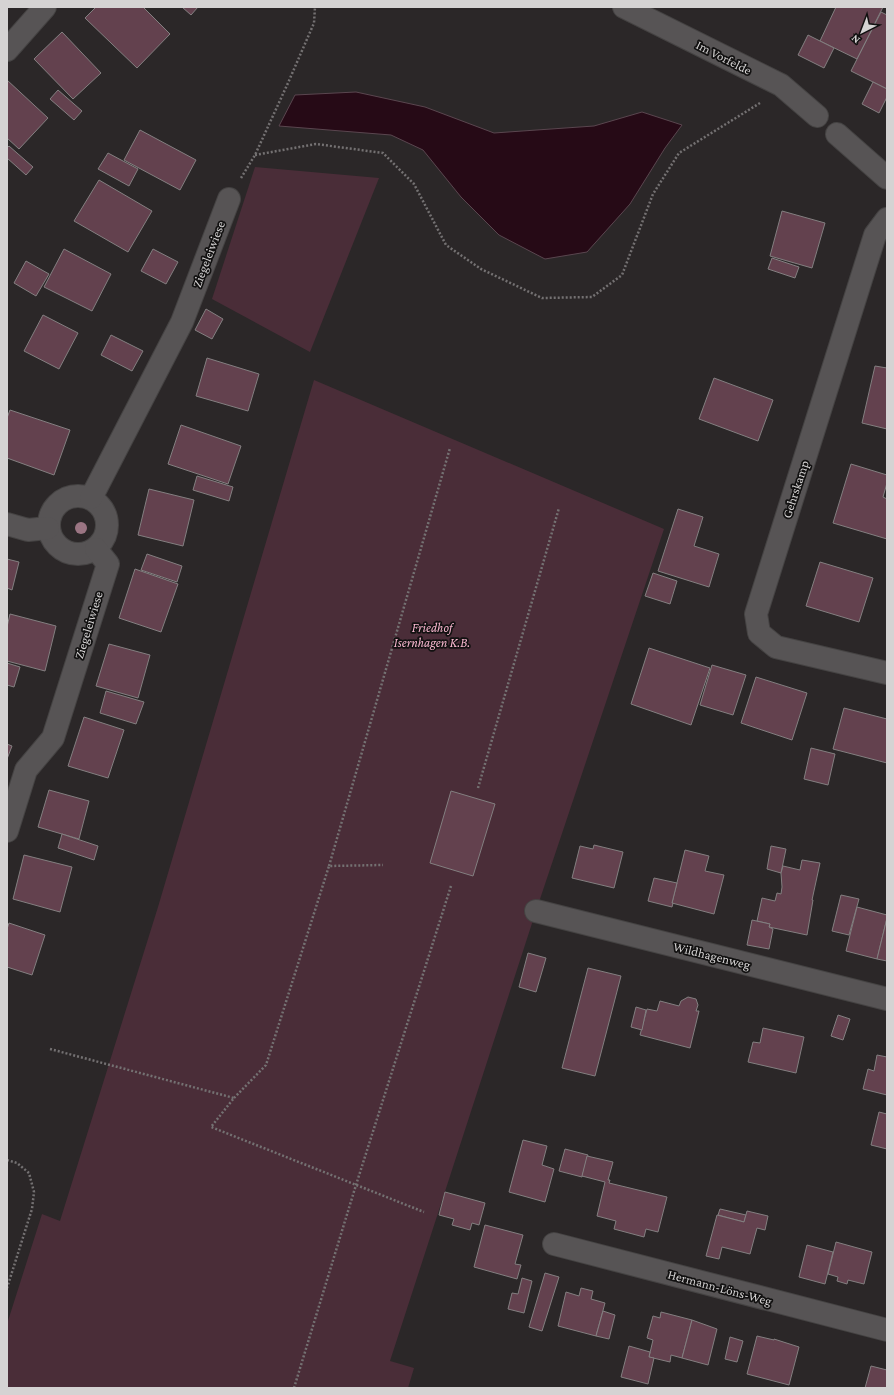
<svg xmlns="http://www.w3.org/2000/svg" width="894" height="1395" font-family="'Crimson Pro',serif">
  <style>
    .green { fill: #4a2d38 }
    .water { fill: #260a16; stroke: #5a464f }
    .building { fill: #63414e; stroke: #837f80 }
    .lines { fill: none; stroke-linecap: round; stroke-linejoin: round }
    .street-casing { stroke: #454343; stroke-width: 24 }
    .path { stroke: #747172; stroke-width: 2.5; stroke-dasharray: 2 2; stroke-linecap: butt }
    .street { stroke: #575455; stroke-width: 22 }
    .tree { fill: #9b7583 }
    .labels { text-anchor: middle; stroke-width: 3.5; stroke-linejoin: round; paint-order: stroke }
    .street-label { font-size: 13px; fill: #d5d3d3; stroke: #121111 }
    .park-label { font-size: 13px; font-style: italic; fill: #f6b5cd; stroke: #121111 }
  </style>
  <rect width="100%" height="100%" fill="#2b2728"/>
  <g class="green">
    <polygon points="255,167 379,178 310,352 212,299"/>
    <polygon points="314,380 664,529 536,911 390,1361 414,1368 408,1388 7,1388 7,1324 42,1214 60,1221 158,907"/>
  </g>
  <polygon class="water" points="356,92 425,107 494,133 594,126 642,112 682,125 665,148 630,204 587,252 545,259 499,235 461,197 423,150 391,135 279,126 295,95"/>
  <g class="building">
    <polygon points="96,7 143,7 170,34 137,68 85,18"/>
    <polygon points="182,7 198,7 191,15"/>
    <polygon points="836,7 883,7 857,59 820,41"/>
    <polygon points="881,12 887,15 887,89 851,71"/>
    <polygon points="62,32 101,73 73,99 34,59"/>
    <polygon points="808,35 834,48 824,68 798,55"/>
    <polygon points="7,80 48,118 19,149 7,138"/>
    <polygon points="873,82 887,89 887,97 879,113 862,104"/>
    <polygon points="58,90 82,111 74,120 50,99"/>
    <polygon points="140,130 196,160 180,190 124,160"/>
    <polygon points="9,146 33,167 26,175 7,158 7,148"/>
    <polygon points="108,153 138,169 129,186 98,169"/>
    <polygon points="99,180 152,211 128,252 74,221"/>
    <polygon points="782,211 825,223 812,268 770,256"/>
    <polygon points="64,249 111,274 92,311 44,287"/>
    <polygon points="153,249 178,262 166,284 141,271"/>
    <polygon points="772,258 799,267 795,278 768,269"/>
    <polygon points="26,261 49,274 36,296 14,283"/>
    <polygon points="206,309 223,319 212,339 195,330"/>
    <polygon points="43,315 78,333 59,369 24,351"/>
    <polygon points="111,335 143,351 132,371 101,355"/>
    <polygon points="207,358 259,374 248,411 196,396"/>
    <polygon points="875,366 887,368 887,429 862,423"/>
    <polygon points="714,378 773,400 758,441 699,419"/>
    <polygon points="10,410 70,430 54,475 7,458 7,418"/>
    <polygon points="181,425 241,446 228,484 168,464"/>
    <polygon points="851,464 887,475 887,483 883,497 887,499 887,539 833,523"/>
    <polygon points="197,476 233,487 229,501 193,490"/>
    <polygon points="149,489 194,500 183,546 138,535"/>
    <polygon points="678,509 703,517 694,546 719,554 709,587 658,571"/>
    <polygon points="147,554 182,566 177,582 141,570"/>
    <polygon points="7,559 19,562 12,590 7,588"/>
    <polygon points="820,562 873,578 859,622 806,606"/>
    <polygon points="135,569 178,584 161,632 119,618"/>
    <polygon points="653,573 677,581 670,604 645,596"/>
    <polygon points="10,614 56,626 45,671 7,661 7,627"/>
    <polygon points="109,644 150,655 138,698 96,686"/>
    <polygon points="649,648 710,668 691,725 631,704"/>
    <polygon points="7,663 20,667 14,687 7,685"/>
    <polygon points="712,665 746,675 733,715 700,705"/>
    <polygon points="756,677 807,693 792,740 741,723"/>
    <polygon points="106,691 144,702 136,724 100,713"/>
    <polygon points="844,708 887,719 887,763 833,749"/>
    <polygon points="84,717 124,730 108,778 68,766"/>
    <polygon points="7,744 12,746 7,759"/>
    <polygon points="811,748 835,754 828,785 804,779"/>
    <polygon points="49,790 89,801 79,839 38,827"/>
    <polygon points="451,791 495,804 473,876 430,863"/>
    <polygon points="62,834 98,846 94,860 58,848"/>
    <polygon points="594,845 623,852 614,888 572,878 580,846 593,849"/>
    <polygon points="771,846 786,849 781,873 767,869"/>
    <polygon points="685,850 709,856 705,871 724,875 714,914 672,903"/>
    <polygon points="24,855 72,867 60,912 13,899"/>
    <polygon points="802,860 820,863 812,900 813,900 807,935 769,927 770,924 757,921 762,898 775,901 777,893 781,894 782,887 781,873 783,866 800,870"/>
    <polygon points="654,878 677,883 672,903 673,903 672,907 648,901"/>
    <polygon points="841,895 859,899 849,935 832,931"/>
    <polygon points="857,907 887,915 887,913 887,918 877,959 846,951"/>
    <polygon points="887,918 887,961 877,959"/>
    <polygon points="752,920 770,924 769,927 773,929 769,949 747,945"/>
    <polygon points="9,923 45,935 32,975 7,967 7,929"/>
    <polygon points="528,953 546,958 536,992 519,987"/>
    <polygon points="588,968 621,976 595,1076 562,1068"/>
    <polygon points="688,997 696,999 698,1005 696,1011 699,1011 690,1048 640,1035 647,1009 657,1011 660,1001 679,1006 681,1001"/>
    <polygon points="636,1007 646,1010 642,1030 631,1027"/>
    <polygon points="838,1015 850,1019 843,1040 831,1036"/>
    <polygon points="763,1028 804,1037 796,1073 748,1062 753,1042 760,1043"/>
    <polygon points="877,1055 887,1057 887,1095 863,1089 868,1069 874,1071"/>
    <polygon points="879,1112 887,1114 887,1149 871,1145"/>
    <polygon points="523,1140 547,1146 542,1165 554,1169 545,1202 509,1192"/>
    <polygon points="565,1149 588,1155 582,1177 559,1171"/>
    <polygon points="587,1156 613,1162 608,1180 610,1180 609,1183 667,1197 658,1232 646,1229 644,1237 614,1229 616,1221 597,1216 605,1182 582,1176"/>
    <polygon points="445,1192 485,1203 479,1225 472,1223 470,1230 452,1225 454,1219 439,1215"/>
    <polygon points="720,1209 746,1215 744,1222 718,1215"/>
    <polygon points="747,1211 768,1216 765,1230 757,1228 750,1254 722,1247 719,1259 706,1256 717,1215 744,1222"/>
    <polygon points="485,1225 523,1235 515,1264 521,1265 517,1279 474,1267"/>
    <polygon points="836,1242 872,1252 864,1284 848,1280 847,1284 837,1281 838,1277 828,1274"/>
    <polygon points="807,1245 833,1252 825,1284 799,1277"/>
    <polygon points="545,1273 559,1277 542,1331 529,1327"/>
    <polygon points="522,1278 532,1281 524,1313 508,1309 512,1293 518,1294"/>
    <polygon points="581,1288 593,1291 591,1299 605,1303 596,1336 558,1326 566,1292 579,1296"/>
    <polygon points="603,1311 615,1315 609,1339 596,1336"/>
    <polygon points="661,1312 692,1320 682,1358 671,1355 670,1362 649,1357 653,1340 647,1338 653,1316 660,1318"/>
    <polygon points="692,1320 717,1329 708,1365 682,1358"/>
    <polygon points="757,1336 774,1340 774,1339 799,1347 789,1385 747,1374"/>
    <polygon points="730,1337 743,1341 737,1362 725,1359"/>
    <polygon points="629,1346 650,1352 649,1357 654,1358 648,1384 621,1377"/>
    <polygon points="871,1366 887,1370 887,1388 865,1388"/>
  </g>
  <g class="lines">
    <g class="street-casing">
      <g id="street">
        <polyline points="624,7 781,85 817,116"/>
        <polyline points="7,50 45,7"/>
        <polyline points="837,134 887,178"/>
        <polyline points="887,219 875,235 756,614 759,633 776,647 887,673"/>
        <circle cx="78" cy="525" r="29"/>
        <polyline points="91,498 182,322 229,199"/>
        <polyline points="7,524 28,530 48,528"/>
        <polyline points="7,831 26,770 53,738 108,564 96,549"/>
        <polyline points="536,911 887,999"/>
        <polyline points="554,1244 887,1330"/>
      </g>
    </g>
    <g class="path">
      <polyline points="255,155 316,144 383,153 414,184 446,245 481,269 542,298 592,297 622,275 653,194 679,153 760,103"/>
      <polyline points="241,178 255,155 288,83 314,23 315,7"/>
      <polyline points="478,788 559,508"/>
      <polyline points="329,866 450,448"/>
      <polyline points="50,1049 234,1098 211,1127 424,1212"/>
      <polyline points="234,1098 266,1065 329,866 383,865"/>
      <polyline points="7,1160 17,1163 29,1173 34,1192 32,1209 7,1288"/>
      <polyline points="294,1388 356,1185 451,886"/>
    </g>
    <use href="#street" class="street"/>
  </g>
  <circle class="tree" cx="81" cy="528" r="6"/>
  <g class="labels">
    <g class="street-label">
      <text transform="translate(724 57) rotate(27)" y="5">Im Vorfelde</text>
      <text transform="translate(208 254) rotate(-69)" y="5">Ziegeleiwiese</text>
      <text transform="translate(795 489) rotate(-72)" y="5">Gehrskamp</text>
      <text transform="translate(88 625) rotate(-73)" y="5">Ziegeleiwiese</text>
      <text transform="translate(712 955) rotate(14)" y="5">Wildhagenweg</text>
      <text transform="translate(720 1287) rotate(15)" y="5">Hermann-Löns-Weg</text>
    </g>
    <g class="park-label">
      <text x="432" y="632">Friedhof<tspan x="432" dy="15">Isernhagen K.B.</tspan></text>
    </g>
  </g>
  <rect width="894" height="1395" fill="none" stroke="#d5d3d3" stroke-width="16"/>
  <g transform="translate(862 32) rotate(222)" stroke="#121111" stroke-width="3" paint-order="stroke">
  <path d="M0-3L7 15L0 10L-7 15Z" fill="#d5d3d3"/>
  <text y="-6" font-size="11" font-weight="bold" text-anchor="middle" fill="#d5d3d3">N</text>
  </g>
</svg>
